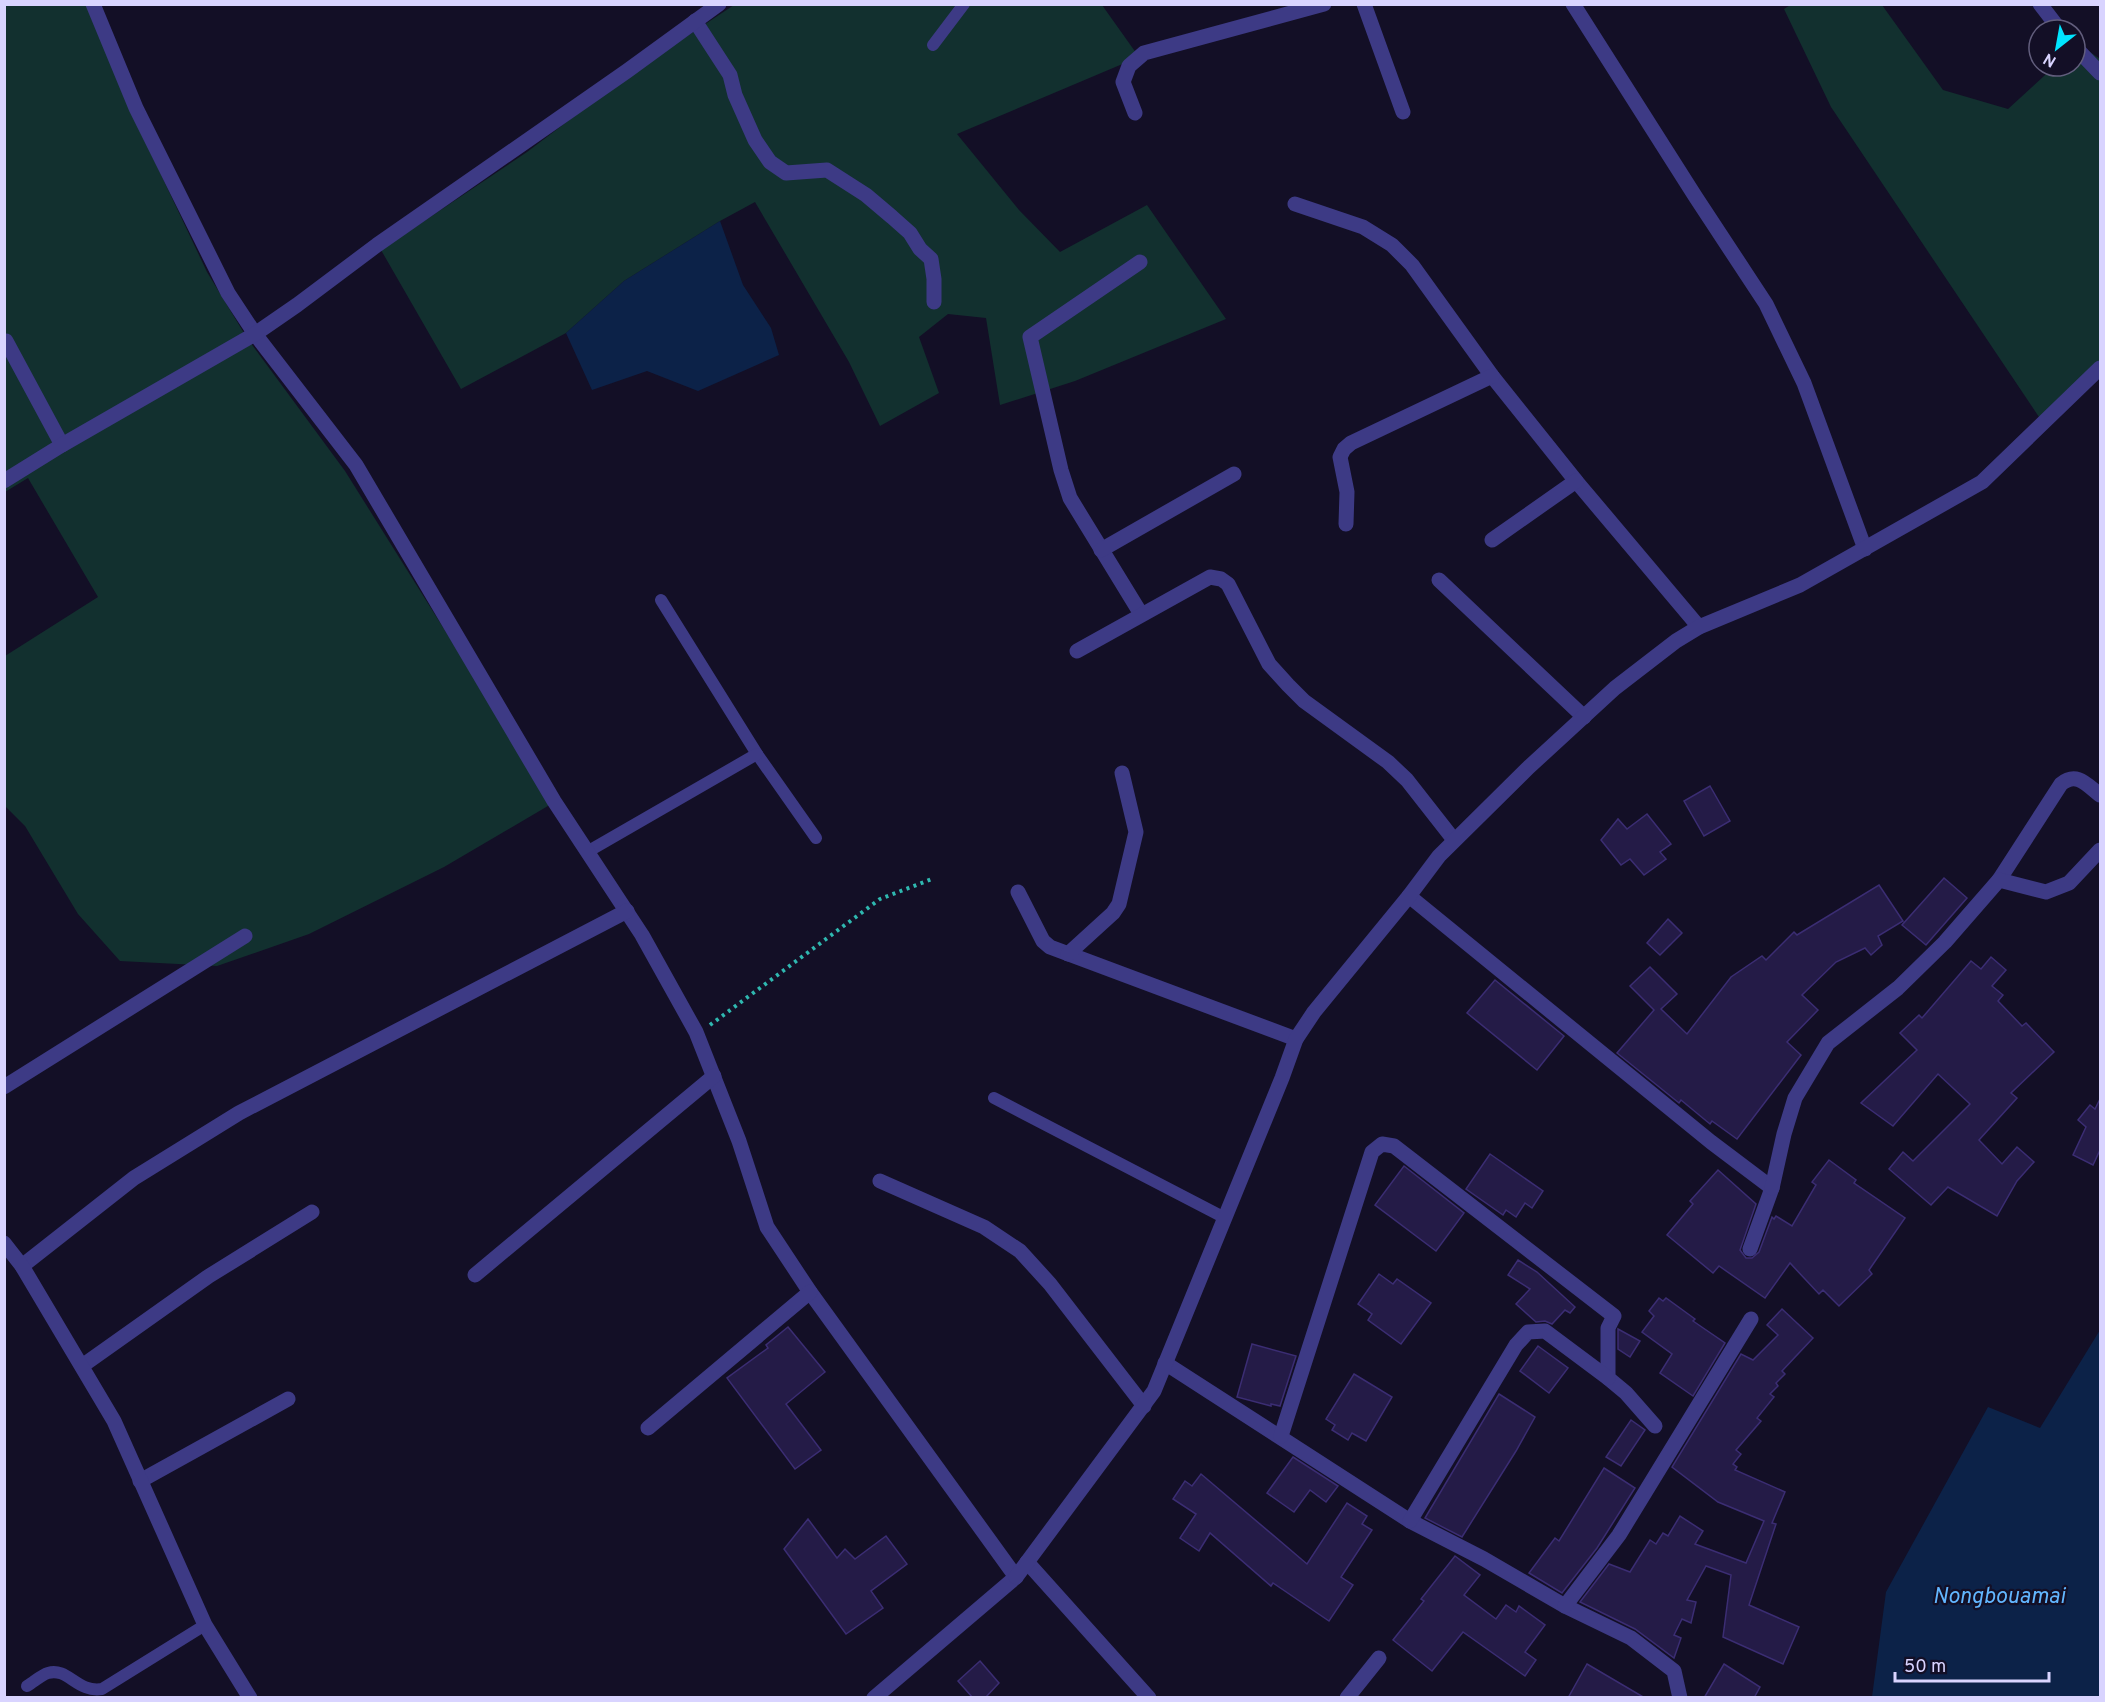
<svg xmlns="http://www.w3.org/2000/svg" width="2105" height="1702" font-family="Overpass,sans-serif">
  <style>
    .green { fill: #12302f }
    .water { fill: #0c2248 }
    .building { fill: #241b47; stroke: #3b2d73; stroke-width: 1.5 }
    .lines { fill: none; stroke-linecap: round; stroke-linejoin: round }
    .path { stroke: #2fb8b0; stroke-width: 4; stroke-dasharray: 3 4.5; stroke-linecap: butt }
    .service { stroke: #3d3a85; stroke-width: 12 }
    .minor { stroke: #3d3a85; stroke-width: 15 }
    .tertiary { stroke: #3d3a85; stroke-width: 15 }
    .labels { text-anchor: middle; stroke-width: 4.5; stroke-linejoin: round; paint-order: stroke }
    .water-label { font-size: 22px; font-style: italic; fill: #62b6ff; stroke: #130f26 }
  </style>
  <rect width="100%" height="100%" fill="#130f26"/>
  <g class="green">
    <polygon points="1792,4 1882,5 1943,90 2008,109 2055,66 2075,66 2075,48 2079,44 2100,59 2100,368 2043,423 1831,107 1784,9"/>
    <polygon points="5,5 86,5 130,109 207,272 247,338 345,471 553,803 444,867 309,934 217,966 120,961 78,914 25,826 5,806 5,656 98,597 28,478 5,492"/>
    <polygon points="734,5 1102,5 1139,57 957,134 1019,210 1060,252 1147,205 1226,319 1075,381 1000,405 986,318 948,314 919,337 939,393 880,426 849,362 755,202 720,221 624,281 566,333 461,389 381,250 527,152 630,74"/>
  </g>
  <g class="water">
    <polygon points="720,221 743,285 771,328 779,355 698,391 647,371 592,390 566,333 624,281"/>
    <polygon points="2100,1330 2100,1697 1872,1697 1886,1592 1988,1407 2040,1428"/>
  </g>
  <g class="building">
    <polygon points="1710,786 1730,821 1704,836 1684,801"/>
    <polygon points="1647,814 1671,844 1660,852 1666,859 1644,875 1630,859 1621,865 1601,840 1618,819 1627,829"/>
    <polygon points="1944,878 1967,898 1926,945 1902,925"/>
    <polygon points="1879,885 1903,921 1878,936 1882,945 1871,955 1865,948 1836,962 1802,995 1818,1010 1787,1042 1801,1055 1737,1139 1712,1121 1710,1124 1681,1100 1679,1103 1617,1053 1654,1010 1630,986 1650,967 1677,994 1661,1009 1687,1034 1731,977 1762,956 1766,960 1794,932 1797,935"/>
    <polygon points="1668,919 1682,933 1660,955 1647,943"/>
    <polygon points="1991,957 2006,970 1992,986 2003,995 1998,1001 2022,1026 2026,1023 2054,1052 2011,1093 2017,1098 1979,1140 2002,1164 2017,1147 2034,1162 2017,1181 1997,1216 1948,1187 1931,1205 1889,1169 1903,1152 1913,1161 1970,1104 1938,1074 1893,1126 1861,1103 1917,1050 1900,1033 1919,1015 1922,1018 1971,961 1981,969"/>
    <polygon points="1495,980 1564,1036 1537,1070 1467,1013"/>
    <polygon points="2100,1099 2100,1150 2093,1165 2073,1155 2086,1127 2078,1120 2090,1105 2095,1109"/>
    <polygon points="1490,1154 1543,1191 1532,1208 1525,1203 1516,1217 1506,1210 1503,1215 1466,1189"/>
    <polygon points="1829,1160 1856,1180 1854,1183 1905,1218 1869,1270 1872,1274 1839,1306 1823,1290 1819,1294 1790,1263 1765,1298 1719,1266 1713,1273 1667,1235 1693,1204 1690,1201 1718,1170 1756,1204 1740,1250 1746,1258 1752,1258 1759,1252 1772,1217 1774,1219 1776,1216 1792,1226 1816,1185 1812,1182"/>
    <polygon points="1404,1166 1464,1213 1436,1251 1375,1205"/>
    <polygon points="1518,1260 1537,1272 1575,1307 1570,1313 1565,1310 1552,1324 1545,1321 1536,1322 1516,1304 1530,1289 1508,1275"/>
    <polygon points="1379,1274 1393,1284 1397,1279 1431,1303 1401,1344 1368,1320 1372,1314 1358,1304"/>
    <polygon points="1659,1298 1663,1301 1666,1298 1695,1319 1693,1321 1725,1343 1693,1396 1660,1373 1672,1354 1642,1332 1654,1316 1649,1311"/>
    <polygon points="1782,1309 1813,1338 1782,1371 1785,1374 1776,1383 1778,1386 1770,1394 1774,1397 1757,1418 1761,1421 1736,1450 1741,1454 1733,1464 1737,1467 1735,1470 1785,1492 1772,1523 1776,1524 1749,1605 1799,1627 1783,1664 1723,1637 1731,1575 1706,1566 1687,1600 1696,1602 1691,1623 1682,1619 1674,1635 1681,1638 1674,1658 1635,1629 1580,1602 1609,1564 1630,1572 1650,1540 1656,1544 1663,1533 1668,1536 1680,1516 1703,1531 1695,1544 1746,1563 1764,1521 1718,1502 1672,1467 1741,1354 1753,1360 1778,1335 1767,1325"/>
    <polygon points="788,1327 825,1372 786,1404 821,1450 795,1469 727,1378 768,1348 766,1345"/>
    <polygon points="1618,1329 1640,1341 1630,1357 1618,1349"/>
    <polygon points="1252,1344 1296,1356 1280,1406 1271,1404 1271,1406 1237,1397"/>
    <polygon points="1538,1346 1568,1368 1549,1393 1520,1371"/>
    <polygon points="1354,1374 1392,1397 1366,1441 1352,1433 1348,1440 1332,1430 1335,1425 1326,1419"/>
    <polygon points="1499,1394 1535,1417 1516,1451 1462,1537 1425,1518"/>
    <polygon points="1631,1420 1645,1430 1621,1466 1606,1457"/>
    <polygon points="1293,1457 1338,1486 1326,1502 1310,1490 1294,1512 1267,1493"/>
    <polygon points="1604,1468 1635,1488 1597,1548 1562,1593 1529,1573 1555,1538 1559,1541"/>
    <polygon points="1201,1474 1307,1564 1347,1503 1367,1516 1362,1524 1372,1530 1341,1577 1353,1585 1329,1621 1273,1583 1271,1586 1210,1533 1199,1551 1180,1538 1196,1514 1173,1499 1185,1481 1192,1486"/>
    <polygon points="808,1519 837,1558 845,1549 855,1559 886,1536 907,1564 871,1591 883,1608 846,1634 784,1549"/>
    <polygon points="1455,1556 1480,1575 1464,1595 1496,1619 1506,1605 1516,1612 1519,1606 1545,1625 1525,1652 1536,1660 1525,1676 1463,1632 1432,1671 1393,1640 1424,1601 1421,1599"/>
    <polygon points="980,1661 999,1683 985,1698 973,1698 958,1681"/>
    <polygon points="1587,1664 1645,1698 1568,1698"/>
    <polygon points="1724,1664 1760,1687 1754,1698 1704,1698"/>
  </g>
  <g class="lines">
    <polyline class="path" points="710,1025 880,899 932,879"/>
    <g class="service">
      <polyline points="933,45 964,4"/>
      <polyline points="661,600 757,754 816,838"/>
      <polyline points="587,852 757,754"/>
      <polyline points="994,1098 1225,1218"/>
      <path d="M27,1686C34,1682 41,1675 48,1673C68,1667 77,1693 102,1689L205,1625"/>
    </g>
    <g class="minor">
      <polyline points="93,4 136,108 228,293 255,334 356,465 554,801 642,935 696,1032 739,1141 767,1227 810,1292 1016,1577 874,1698"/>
      <polyline points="1364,4 1403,112"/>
      <polyline points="1573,4 1695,196 1766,304 1804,383 1865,549"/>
      <polyline points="2040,4 2060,30"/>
      <polyline points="695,21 730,75 735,95 755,140 770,162 786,173 827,170 866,195 892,217 910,233 920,249 931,259 934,279 934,302"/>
      <polyline points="2075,47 2100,73"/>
      <polyline points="1135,113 1123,82 1129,66 1144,53 1324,4"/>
      <polyline points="1295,204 1363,227 1392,245 1412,265 1492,376 1576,481 1699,627"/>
      <polyline points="1140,262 1030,337 1061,470 1070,498 1141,614"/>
      <polyline points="6,341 62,445"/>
      <polyline points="4,481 62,445 255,334 297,305 377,245 627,71 719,4"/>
      <polyline points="1346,524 1347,492 1340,457 1344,449 1351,443 1492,376"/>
      <polyline points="1492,540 1576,481"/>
      <polyline points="1101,550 1234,474"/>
      <polyline points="1439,580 1584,717"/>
      <polyline points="1077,651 1210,577 1221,579 1228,584 1269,664 1288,685 1304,701 1388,762 1407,780 1454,840"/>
      <path d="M1999,880L2061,784C2077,771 2087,785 2100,795"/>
      <polyline points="1018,892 1043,941 1050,947 1296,1039"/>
      <polyline points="1409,896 1711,1142 1772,1188 1750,1249"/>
      <polyline points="1068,954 1113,913 1119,904 1136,832 1122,773"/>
      <polyline points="4,1087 245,936"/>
      <polyline points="880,1181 984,1227 1020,1251 1050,1284 1144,1406"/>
      <polyline points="1772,1188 1784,1134 1795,1098 1828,1043 1898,988 1945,942 1999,880 2046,892 2069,883 2100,850"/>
      <polyline points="22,1266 134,1178 239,1113 627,911"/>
      <polyline points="475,1275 714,1076"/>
      <polyline points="1165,1363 1410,1521 1484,1559 1565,1606 1631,1638 1674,1671 1680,1698"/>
      <polyline points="82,1366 209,1276 312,1212"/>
      <polyline points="648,1428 810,1292"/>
      <polyline points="1281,1436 1372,1152 1382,1144 1394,1146 1614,1316 1608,1328 1608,1378 1626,1393 1655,1426"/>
      <polyline points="140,1481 288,1399"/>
      <polyline points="1410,1521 1516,1345 1528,1332 1545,1331 1608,1378"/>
      <polyline points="1027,1562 1149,1698"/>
      <polyline points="1016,1577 1154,1391 1282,1078 1296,1039 1314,1012 1409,896 1439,856 1529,767 1615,688 1676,641 1699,627 1800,585 1982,482 2100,368"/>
      <polyline points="1565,1606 1619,1535 1751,1319"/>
      <polyline points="1347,1698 1379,1658"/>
    </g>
    <polyline class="tertiary" points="4,1243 22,1266 114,1421 205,1625 250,1698"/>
  </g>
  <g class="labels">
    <g class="water-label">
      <text x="1999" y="1603">Nongbouamai</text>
    </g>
  </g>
  <rect width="2105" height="1702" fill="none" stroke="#d9d4ff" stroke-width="12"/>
  <g transform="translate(2057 48) rotate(211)"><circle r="28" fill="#130f26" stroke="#625e7d" stroke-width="1.5"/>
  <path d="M0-4.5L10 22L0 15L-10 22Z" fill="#00e5ff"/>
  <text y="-9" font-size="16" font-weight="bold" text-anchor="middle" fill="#d9d4ff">N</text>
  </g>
  <path d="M1895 1672v9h154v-9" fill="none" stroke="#d9d4ff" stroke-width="3"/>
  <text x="1904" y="1672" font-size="18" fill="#d9d4ff" stroke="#130f26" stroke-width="4.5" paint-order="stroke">50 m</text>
</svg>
